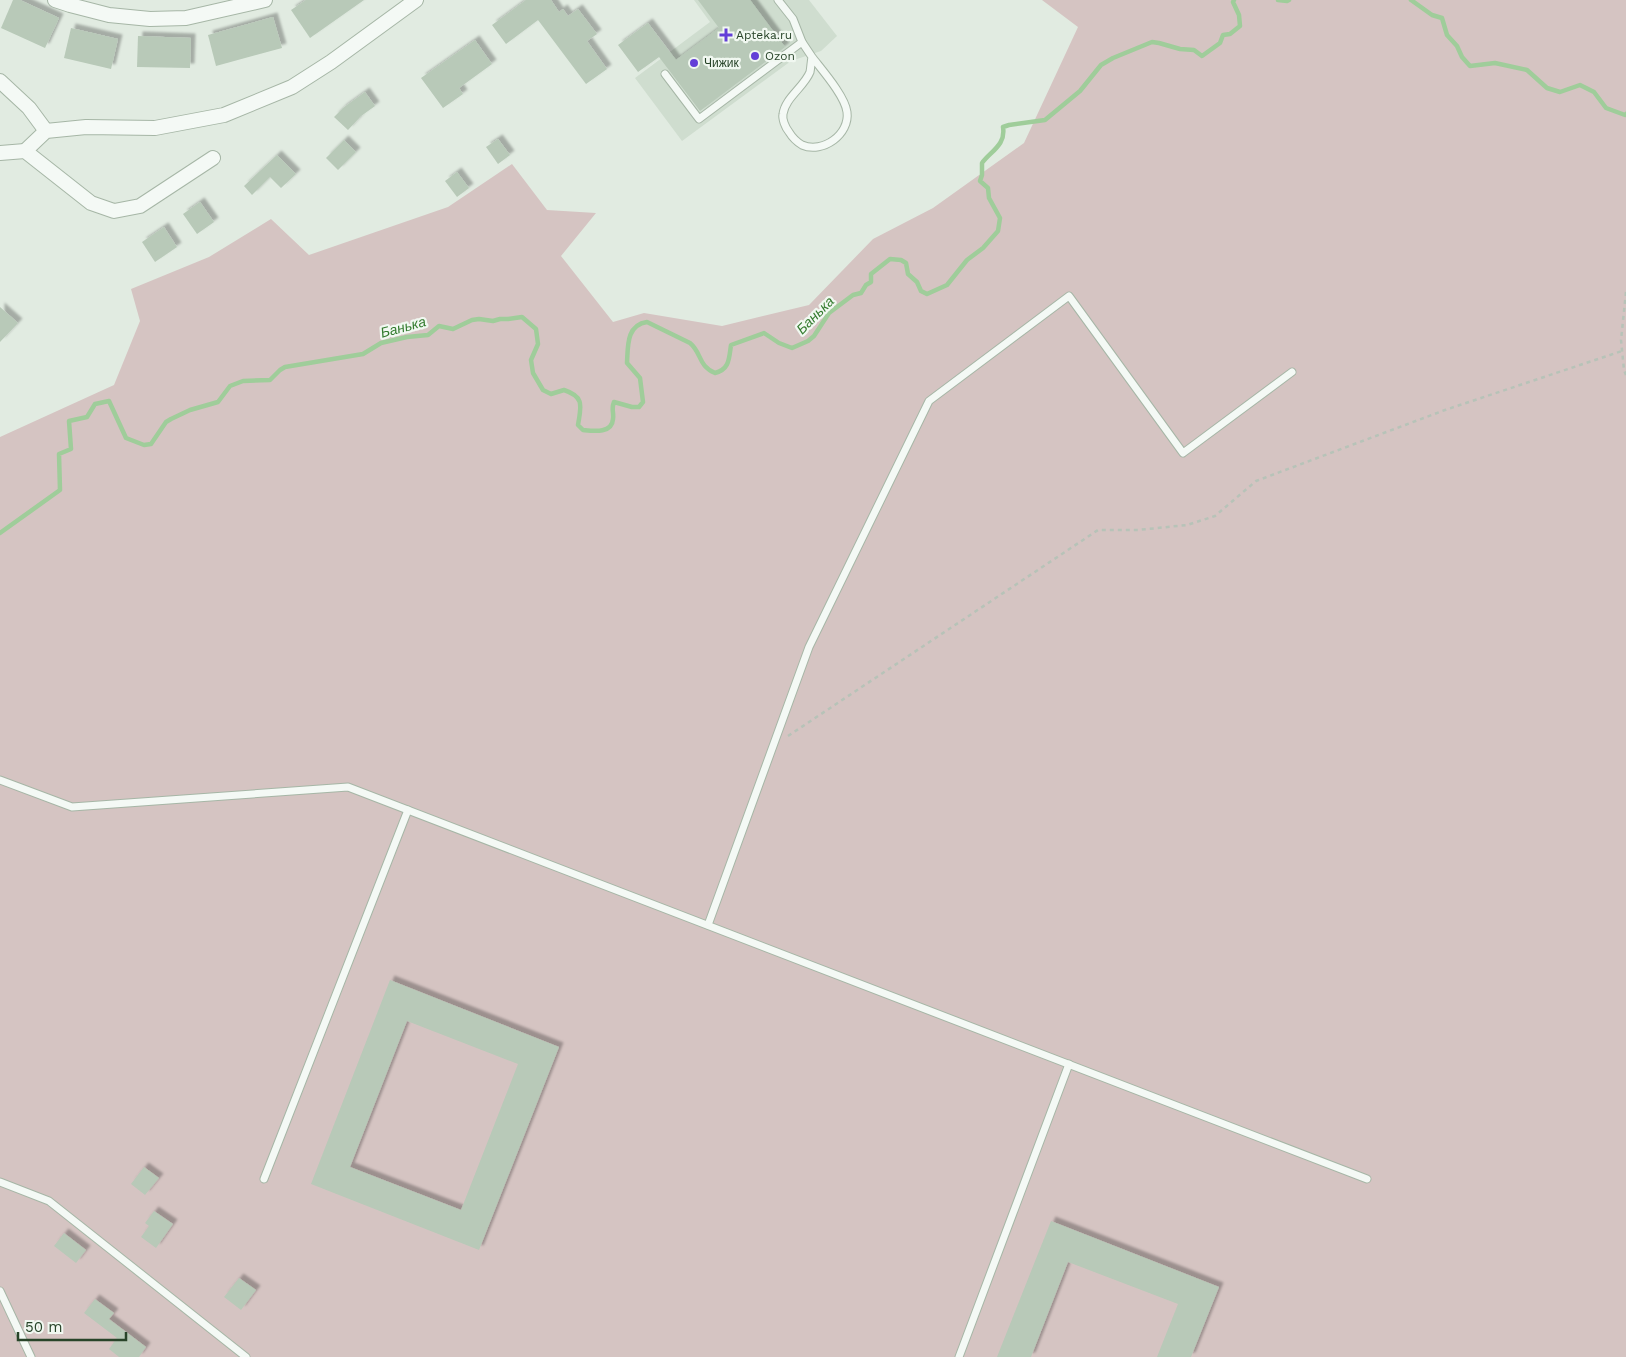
<svg xmlns="http://www.w3.org/2000/svg" width="1626" height="1357" font-family="'Work Sans',sans-serif">
  <style>
    .built { fill: #cfddcf }
    .green { fill: #d5c4c2 }
    .lines { fill: none; stroke-linecap: round; stroke-linejoin: round }
    .stream { stroke: #9fcd9a; stroke-width: 4.5 }
    .building { fill: #b8c9b8; fill-rule: evenodd; filter: url(#shadow) }
    .lane-casing { stroke: #a6b6a6; stroke-width: 9 }
    .street-casing { stroke: #a6b6a6; stroke-width: 16 }
    .path { stroke: #b7c3b8; stroke-width: 2.5; stroke-dasharray: 4 4; stroke-linecap: butt }
    .lane { stroke: #f4f9f5; stroke-width: 7 }
    .street { stroke: #f4f9f5; stroke-width: 14 }
    .poi-dot { fill: #633fd7; stroke: #f1f8f1; stroke-width: 2 }
    .labels { text-anchor: middle; stroke-width: 4.5; stroke-linejoin: round; paint-order: stroke }
    .poi-label { font-size: 12px; fill: #284429; stroke: #f1f8f1; text-anchor: start }
    .water-label { font-size: 14px; font-style: italic; fill: #347b2f; stroke: #f1f8f1 }
  </style>
  <defs>
    <filter id="shadow"><feDropShadow dx="4.5" dy="-4.5" stdDeviation="1" flood-color="#0004"/></filter>
  </defs>
  <rect width="100%" height="100%" fill="#e1ebe1"/>
  <polygon class="built" points="694,0 809,0 837,36 821,51 791,61 682,141 635,78 710,22"/>
  <polygon class="green" points="1042,0 1626,0 1626,1357 0,1357 0,437 114,385 140,321 131,289 209,257 271,219 309,255 448,207 512,164 547,210 596,213 561,256 613,322 644,313 722,326 809,305 873,239 933,208 1024,143 1078,27"/>
  <g class="lines">
    <g class="stream">
      <polyline points="1278,0 1287,1 1289,0"/>
      <polyline points="1411,0 1432,15 1442,18 1447,35 1457,46 1462,57 1470,66 1495,63 1527,70 1547,88 1560,92 1580,85 1594,92 1606,108 1625,115 1626,114"/>
      <path d="M0,533L60,490L59,454L71,449L69,421L87,417L95,404L109,401L126,438L144,445L151,444L166,422L171,419L190,410L218,402L230,386L243,381L270,380L280,370L285,367L363,354L381,343L407,337L428,335L439,326L453,329L472,320L479,319L493,321L500,319H508L522,317L536,329L538,344L531,360L533,373L543,390L551,394L564,390C585,397 581,406 578,425L583,430C593,431 612,434 613,419C614,412 611,409 614,402L632,407H639L643,402L640,378L627,363C628,347 626,325 647,322L690,343C702,353 698,366 715,373C730,369 729,358 731,345L764,333L779,343L792,348L808,341L814,336L829,313L853,295L861,293L866,285L871,282V274L890,259L901,260L906,263L908,274L917,282L921,291L927,294L947,285L967,260L983,248L998,231L1000,218L989,198L988,188L980,181L982,175V163C991,151 1006,145 1003,127L1009,125L1045,120L1080,91L1101,65L1113,58L1152,42L1159,43L1180,49L1194,50L1202,56L1220,43L1223,35L1230,34L1240,26L1239,15L1233,2L1234,0"/>
    </g>
  </g>
  <g class="building">
    <polygon points="13,0 20,0 59,18 45,48 1,28"/>
    <polygon points="306,0 364,0 310,38 291,10"/>
    <polygon points="526,0 551,0 559,12 563,9 568,16 578,9 597,34 587,41 607,69 586,84 538,20 506,44 492,25"/>
    <polygon points="698,0 750,0 785,47 700,111 659,57 638,72 618,45 648,23 676,60 719,28"/>
    <polygon points="273,17 282,48 216,66 208,35"/>
    <polygon points="71,28 118,39 111,69 64,58"/>
    <polygon points="138,36 191,38 190,68 137,67"/>
    <polygon points="475,40 492,64 459,88 463,94 443,108 421,78"/>
    <polygon points="365,92 375,106 361,116 348,130 334,117 343,108"/>
    <polygon points="498,139 510,155 498,164 486,147"/>
    <polygon points="344,140 356,152 338,170 326,158"/>
    <polygon points="277,155 296,174 281,188 270,177 252,195 244,186"/>
    <polygon points="457,172 469,188 457,197 445,181"/>
    <polygon points="200,202 214,222 197,234 183,214"/>
    <polygon points="164,227 177,247 155,262 142,242"/>
    <polygon points="0,307 18,323 0,342"/>
    <path d="M390,980L559,1047L479,1250L311,1184ZM407,1021L518,1064L461,1210L350,1167Z"/>
    <polygon points="144,1167 159,1178 145,1195 131,1184"/>
    <polygon points="154,1211 173,1224 156,1248 141,1237 149,1226 145,1223"/>
    <polygon points="1051,1221 1219,1287 1191,1357 1157,1357 1178,1304 1068,1262 1031,1357 997,1357"/>
    <polygon points="64,1233 86,1250 76,1263 54,1246"/>
    <polygon points="239,1278 256,1290 241,1310 224,1297"/>
    <polygon points="95,1299 114,1313 109,1319 146,1347 139,1357 119,1357 109,1349 117,1338 84,1313"/>
  </g>
  <g class="lines">
    <g class="lane-casing">
      <g id="lane">
        <path d="M802,42L812,57C811,61 811,67 810,72C804,87 785,98 783,114C782,119 785,127 789,132C792,137 797,142 802,145C823,154 850,134 847,112C845,96 822,70 812,57"/>
        <polyline points="665,74 699,119 802,42 793,19 778,0"/>
        <polyline points="0,780 72,807 348,787 1367,1179"/>
        <polyline points="708,925 809,647 929,401 1069,296 1183,453 1292,372"/>
        <polyline points="264,1179 408,810"/>
        <polyline points="0,1182 49,1201 246,1357"/>
        <polyline points="0,1291 31,1357"/>
        <polyline points="959,1357 1069,1064"/>
      </g>
    </g>
    <g class="street-casing">
      <g id="street">
        <polyline points="55,0 70,5 109,15 150,19 186,18 265,0"/>
        <polyline points="0,81 29,108 46,131"/>
        <polyline points="25,151 46,131 86,127 155,128 224,115 292,87 331,62 416,0"/>
        <polyline points="0,153 25,151 91,203 114,211 140,206 213,158"/>
      </g>
    </g>
    <g class="path">
      <polyline points="1626,292 1621,340 1624,370 1626,375"/>
      <polyline points="788,736 1098,530 1138,530 1187,525 1215,516 1256,481 1445,410 1622,351"/>
    </g>
    <use href="#lane" class="lane"/>
    <use href="#street" class="street"/>
  </g>
  <g class="poi-dot">
    <path d="M723.5 27.5h5v5h5v5h-5v5h-5v-5h-5v-5h5z"/>
    <circle cx="755" cy="56" r="5"/>
    <circle cx="694" cy="63" r="5"/>
  </g>
  <g class="labels">
    <g class="poi-label">
      <text x="736" y="39">Apteka.ru</text>
      <text x="765" y="60">Ozon</text>
      <text x="704" y="67">Чижик</text>
    </g>
    <g class="water-label">
      <text transform="translate(815 315) rotate(-45)" y="5">Банька</text>
      <text transform="translate(403 327) rotate(-15)" y="5">Банька</text>
    </g>
  </g>
  <path d="M18 1332v8h108v-8" fill="none" stroke="#284429" stroke-width="2.5"/>
  <text x="25" y="1332" font-size="15" fill="#284429" stroke="#f1f8f1" stroke-width="4" paint-order="stroke">50 m</text>
</svg>
